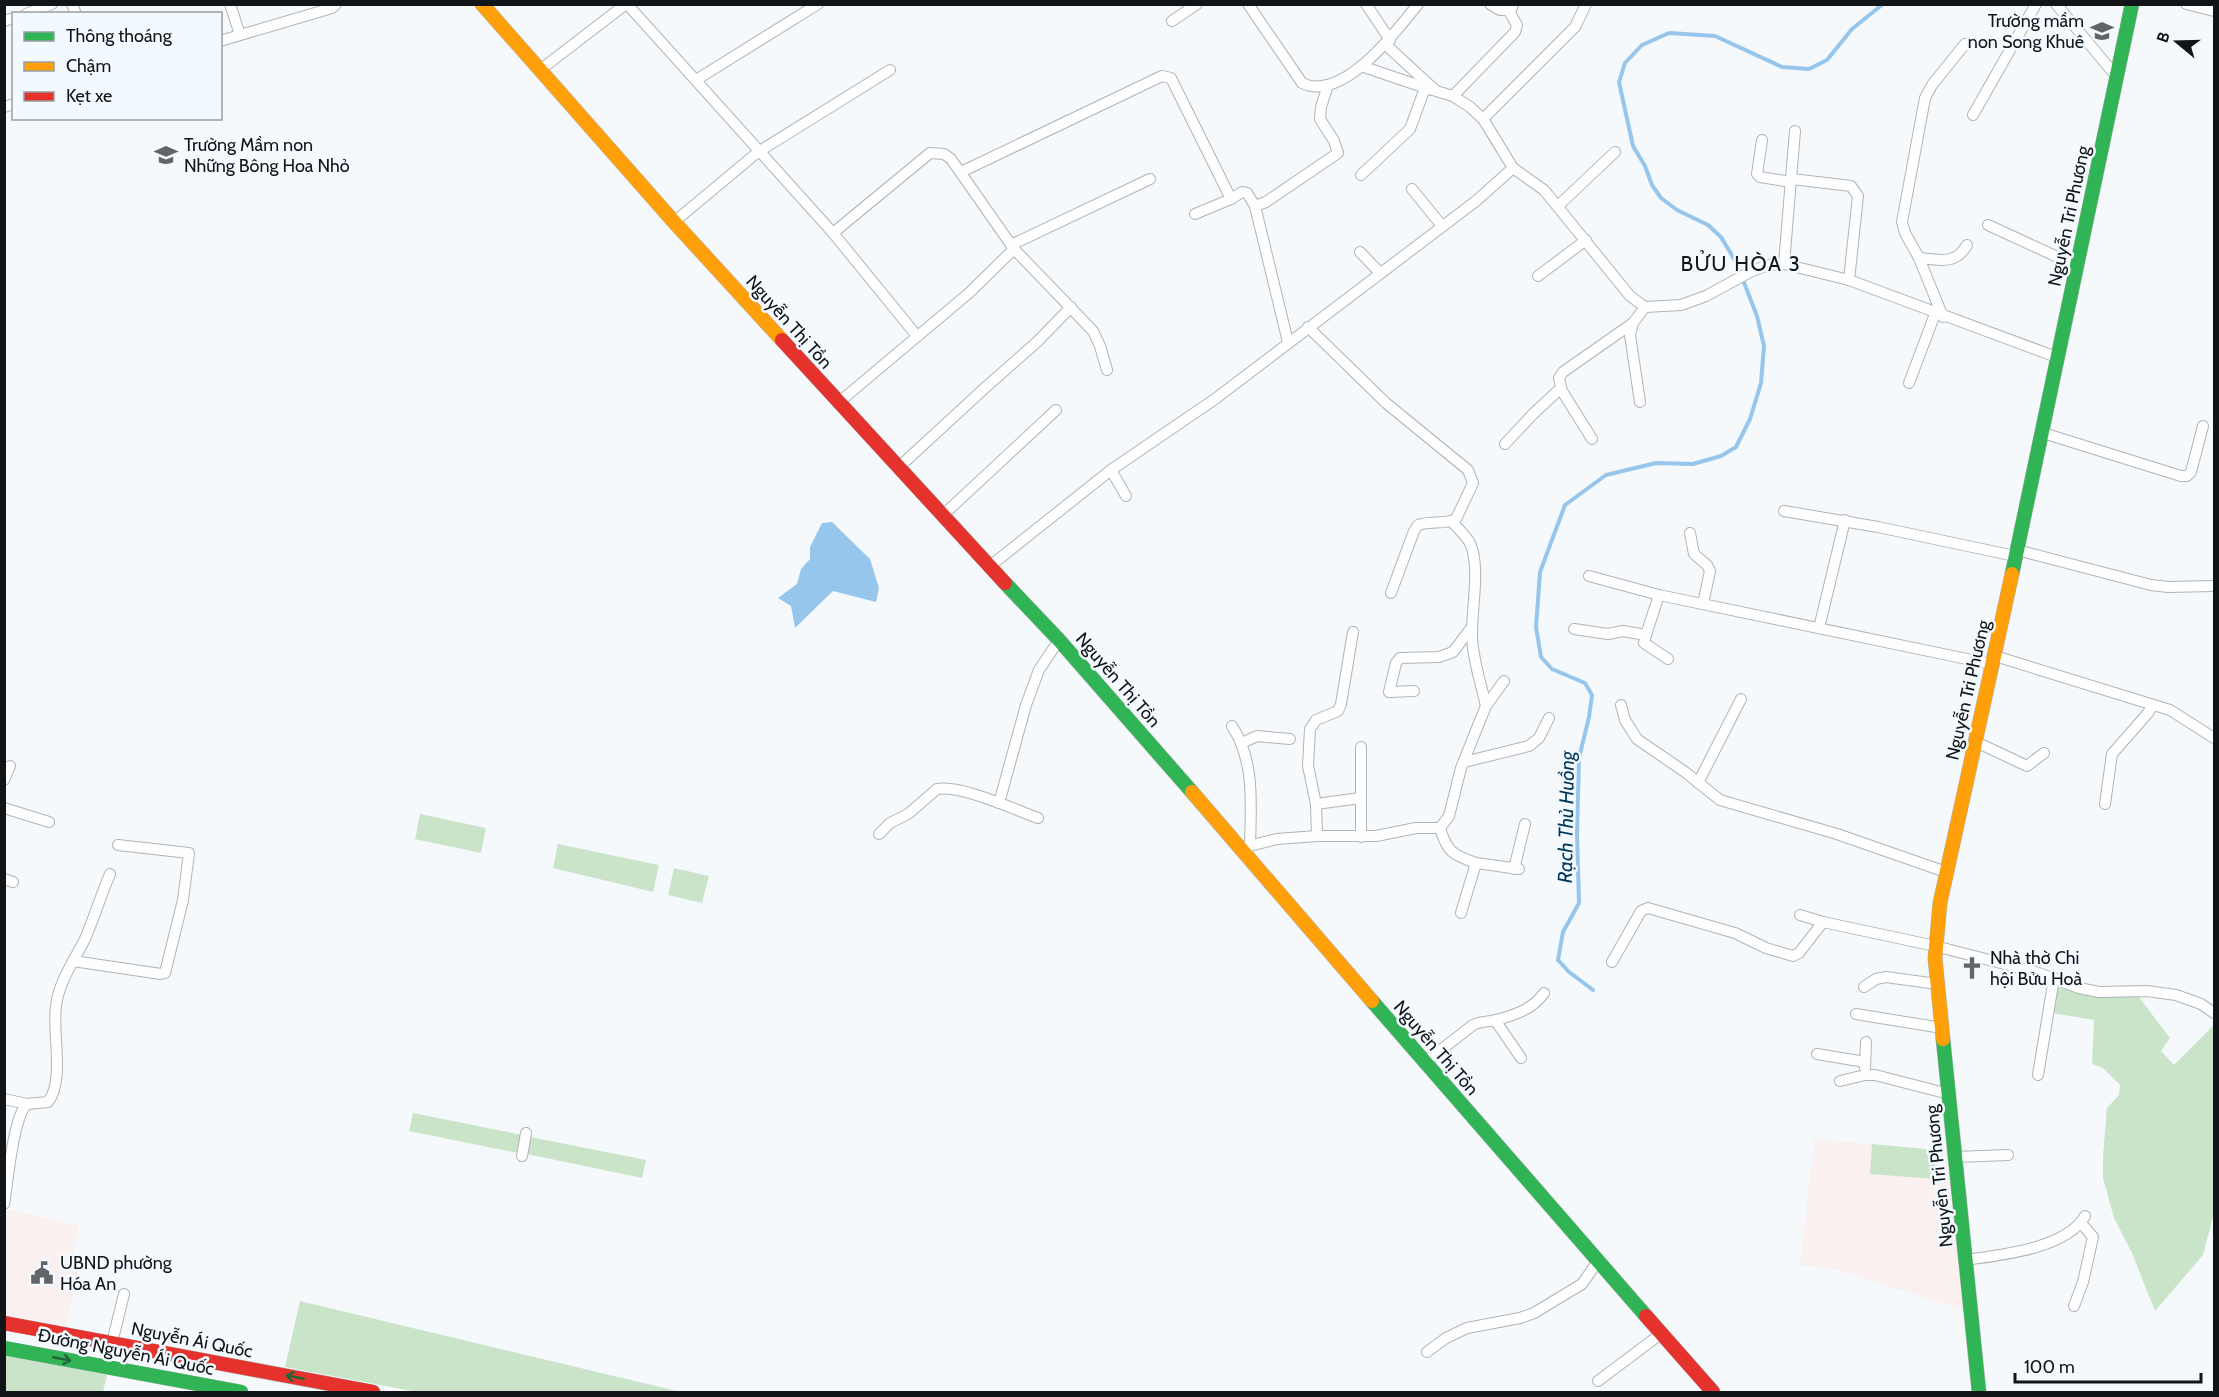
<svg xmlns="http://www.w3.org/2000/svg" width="2219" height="1397" font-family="Cabin,sans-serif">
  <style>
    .commercial { fill: #faf0f0 }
    .green { fill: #cae4ca }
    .water { fill: #97c6ed }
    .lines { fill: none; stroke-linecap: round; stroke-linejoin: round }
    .stream { stroke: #97c6ed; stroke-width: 4 }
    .street-casing { stroke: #b1b4b7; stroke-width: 12 }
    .fast-casing { stroke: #b1b4b7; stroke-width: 15 }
    .slow-casing { stroke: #b1b4b7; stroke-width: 15 }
    .jam-casing { stroke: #b1b4b7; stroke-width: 15 }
    .street { stroke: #fefeff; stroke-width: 10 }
    .fast { stroke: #30b455; stroke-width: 14 }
    .slow { stroke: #ff9f0a; stroke-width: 14 }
    .jam { stroke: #e5322d; stroke-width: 14 }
    .oneway { stroke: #216436 }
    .labels { text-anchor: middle; stroke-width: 5; stroke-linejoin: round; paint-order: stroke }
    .poi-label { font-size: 18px; fill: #121517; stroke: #f2f9ff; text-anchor: start }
    .street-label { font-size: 18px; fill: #121517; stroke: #f2f9ff }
    .water-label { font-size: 20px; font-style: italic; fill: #003558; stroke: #f2f9ff }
    .quarter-label { font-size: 21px; letter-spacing: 1.5px; fill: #121517; stroke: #f2f9ff }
  </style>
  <rect width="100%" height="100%" fill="#f5f9fc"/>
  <g class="commercial">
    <polygon points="1814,1139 1947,1151 1964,1310 1834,1269 1800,1265"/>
    <polygon points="8,1209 79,1226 73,1255 83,1258 65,1326 5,1317 4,1232"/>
  </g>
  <g class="green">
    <polygon points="420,814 486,828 481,853 415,839"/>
    <polygon points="558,844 659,865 653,892 553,868"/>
    <polygon points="674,868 709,876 702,903 668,895"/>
    <polygon points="2057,984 2138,996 2170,1038 2161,1051 2174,1065 2214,1025 2214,1213 2203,1255 2155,1311 2132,1253 2114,1218 2103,1178 2103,1155 2107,1108 2119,1095 2120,1085 2103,1068 2092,1064 2094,1020 2052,1013"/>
    <polygon points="413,1113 522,1135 518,1153 409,1131"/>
    <polygon points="530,1137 646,1160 642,1178 527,1154"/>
    <polygon points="1872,1144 1936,1150 1934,1179 1870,1174"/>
    <polygon points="300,1301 681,1392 417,1392 285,1367"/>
    <polygon points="4,1355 107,1375 103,1392 5,1392"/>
  </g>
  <polygon class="water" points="832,522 870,559 879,588 876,602 833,591 795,628 791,606 778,598 797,584 801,569 810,559 810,547 822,523"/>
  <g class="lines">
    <polyline class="stream" points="1593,990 1569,972 1558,960 1563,932 1579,903 1577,833 1579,758 1589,717 1592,695 1585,683 1552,669 1541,657 1536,627 1540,572 1565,505 1606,475 1656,463 1693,464 1721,456 1736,447 1750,419 1761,383 1764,346 1757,316 1736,262 1721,237 1708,225 1677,210 1661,198 1652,185 1645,166 1633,146 1619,82 1625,63 1642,45 1669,33 1715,36 1782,67 1809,69 1827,60 1852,29 1883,4"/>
    <g class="street-casing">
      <g id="street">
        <polyline points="72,4 76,14"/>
        <polyline points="230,4 240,35"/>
        <polyline points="627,4 833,233 917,336"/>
        <path d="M1248,4L1302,83C1342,103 1396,32 1418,4"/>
        <polyline points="1366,4 1390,40"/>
        <polyline points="1490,4 1500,10 1510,10"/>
        <polyline points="2056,4 2116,76"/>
        <polyline points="2186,4 2214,11"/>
        <polyline points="26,14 52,4"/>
        <polyline points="4,21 14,18"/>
        <polyline points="1172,21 1197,4"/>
        <polyline points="220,41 332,8 336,4"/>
        <polyline points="1386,45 1436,91 1453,96 1470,107 1483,119 1513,168 1544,190 1630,296 1645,307 1681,305 1706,296 1750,272 1768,265 1784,264 1849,280 2059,358"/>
        <polyline points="1361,66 1432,90"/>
        <polyline points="540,70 626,4"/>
        <polyline points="696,80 818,4"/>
        <polyline points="1453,96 1515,32 1517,25 1510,13 1513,4"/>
        <polyline points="4,107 14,104"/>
        <polyline points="1973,115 2036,4"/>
        <polyline points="1483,119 1575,27 1586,4"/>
        <polyline points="1762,140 1757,174 1760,177 1791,182"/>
        <polyline points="961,172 1162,76 1171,78 1231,199 1242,192 1247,193 1255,206 1288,342"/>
        <polyline points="1361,175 1410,129 1425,88"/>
        <polyline points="1792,179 1851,186 1858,196 1849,280"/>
        <polyline points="1412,189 1442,226"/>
        <polyline points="1255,206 1266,202 1338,153 1334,141 1320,119 1321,107 1328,85"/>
        <polyline points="1558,206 1615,152"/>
        <polyline points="1195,214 1231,199"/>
        <polyline points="674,222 758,152 890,70"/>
        <polyline points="1988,225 2077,266"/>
        <polyline points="833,233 930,153 944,154 951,159 1014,249 1093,331 1100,346 1107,370"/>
        <polyline points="1011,245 1150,179"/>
        <polyline points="1360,252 1380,273"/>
        <path d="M1919,258C1939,260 1956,265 1967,245"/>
        <polyline points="1784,264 1795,131"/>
        <polyline points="1538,276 1586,240"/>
        <polyline points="1943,317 1919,258 1905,233 1902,222 1925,98 1932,85 1965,44"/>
        <path d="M1308,327L1386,403L1468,470L1473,483L1456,519C1445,525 1431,520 1418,525L1414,531L1391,593"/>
        <polyline points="1909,383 1935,314"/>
        <polyline points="1640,402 1630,335 1633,323 1645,307"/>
        <polyline points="838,403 969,293 1014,249"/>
        <polyline points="2043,433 2181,476 2187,476 2191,472 2203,426"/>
        <polyline points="1592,439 1562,391 1559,378 1563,372 1633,323"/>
        <polyline points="1505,444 1533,414 1561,388"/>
        <polyline points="898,468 987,386 1037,342 1071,307"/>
        <polyline points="1111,470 1126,496"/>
        <polyline points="1784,511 1878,527 2015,556"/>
        <polyline points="942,516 1056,410"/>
        <path d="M1452,522C1458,528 1465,535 1470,543C1481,567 1471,611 1472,637C1473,660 1481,684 1486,706"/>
        <polyline points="1690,533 1694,554 1707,565 1710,571 1703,604"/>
        <polyline points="2017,550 2151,585 2168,587 2214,586"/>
        <polyline points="990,566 1111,470 1215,399 1476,201 1513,168"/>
        <polyline points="1589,576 1659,595 1991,664"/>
        <polyline points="1819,628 1845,520"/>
        <polyline points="1574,629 1608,634 1623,631 1646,635 1659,595"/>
        <polyline points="1646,635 1644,643 1668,659"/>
        <polyline points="1995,656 2170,710 2214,738"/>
        <polyline points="1414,691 1389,692 1396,663 1400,658 1439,657 1453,652 1472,627"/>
        <polyline points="1621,705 1625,720 1637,739 1685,772 1720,800 1837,834 1946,872"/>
        <path d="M1232,726C1255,761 1251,805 1250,846"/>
        <polyline points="1974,741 2027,766 2044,753"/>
        <polyline points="1242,743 1257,736 1290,739"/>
        <polyline points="1361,747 1361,837"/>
        <polyline points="1464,762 1529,746 1539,738 1549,718"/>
        <polyline points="4,780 10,766"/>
        <polyline points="1698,783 1741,699"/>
        <polyline points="999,803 1026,705 1039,670 1059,640"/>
        <polyline points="1316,804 1360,798"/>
        <polyline points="2105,804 2112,754 2148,713 2153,705"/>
        <polyline points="4,808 49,822"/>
        <path d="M1440,828C1447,852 1453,855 1476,863L1461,913"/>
        <path d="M879,834L890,823L908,814L937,789C962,785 1013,809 1038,818"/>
        <polyline points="1317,836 1316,804 1308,766 1310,729 1316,720 1338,711 1341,704 1353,632"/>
        <polyline points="1241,848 1277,839 1317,836 1376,836 1416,828 1440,828 1449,816 1461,768 1479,723 1486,706 1504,681"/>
        <polyline points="1476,863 1519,869"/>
        <polyline points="1514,869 1525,824"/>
        <polyline points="4,879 13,882"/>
        <polyline points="1800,915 1823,922"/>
        <polyline points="73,961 161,974 165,973 183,900 189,853 118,845"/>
        <polyline points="1612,962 1641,911 1648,908 1735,933 1766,948 1793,956 1799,953 1823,922 1935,946 2036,972 2079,988 2099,992 2147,991 2176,995 2201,1004 2214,1013"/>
        <polyline points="1864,987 1876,979 1886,977 1937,984"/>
        <polyline points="1856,1014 1942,1028"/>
        <polyline points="1495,1020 1521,1058"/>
        <polyline points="1817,1054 1865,1062"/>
        <path d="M1424,1063L1473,1025C1481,1021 1488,1022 1496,1020C1515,1015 1533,1009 1544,993"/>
        <polyline points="1865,1068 1866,1042"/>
        <polyline points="2038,1075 2054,978"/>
        <polyline points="1840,1081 1865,1075 1875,1075 1949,1094"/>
        <path d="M4,1099L27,1104L48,1102C65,1080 52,1033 56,1006C59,981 74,961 85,939C94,918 101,895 110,874"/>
        <polyline points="522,1156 526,1133"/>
        <polyline points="1955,1157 2008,1155"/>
        <path d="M4,1204C8,1182 13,1117 27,1104"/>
        <path d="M1965,1260C2000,1255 2066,1249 2085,1216"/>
        <polyline points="2074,1306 2083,1282 2093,1237 2081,1223"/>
        <polyline points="112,1343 124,1294"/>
        <polyline points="1427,1352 1446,1338 1467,1328 1520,1318 1534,1313 1582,1284 1598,1261"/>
        <polyline points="1598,1381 1662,1333"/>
      </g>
    </g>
    <g class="fast-casing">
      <g id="fast">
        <polyline points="2012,574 2132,4"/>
        <polyline points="1005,583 1059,640 1192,792"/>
        <polyline points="1372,1001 1646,1316"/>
        <polyline points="1943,1039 1979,1392"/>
        <polyline points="4,1348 241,1392"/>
      </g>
    </g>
    <g class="slow-casing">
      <g id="slow">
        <polyline points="482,4 674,222 782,340"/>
        <polyline points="1192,792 1372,1001"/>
        <polyline points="1943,1039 1935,958 1940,903 2012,574"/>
      </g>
    </g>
    <g class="jam-casing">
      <g id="jam">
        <polyline points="782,340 1005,583"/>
        <polyline points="1646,1316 1713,1392"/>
        <polyline points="4,1323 373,1392"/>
      </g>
    </g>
    <use href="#street" class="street"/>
    <use href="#fast" class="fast"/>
    <use href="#slow" class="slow"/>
    <use href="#jam" class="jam"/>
  </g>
  <defs><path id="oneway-shaft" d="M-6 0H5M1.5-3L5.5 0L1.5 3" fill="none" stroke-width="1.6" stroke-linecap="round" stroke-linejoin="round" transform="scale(1.5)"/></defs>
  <g class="oneway">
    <use href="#oneway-shaft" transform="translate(62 1359) rotate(11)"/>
    <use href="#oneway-shaft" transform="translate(295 1377) rotate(-169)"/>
  </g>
  <defs>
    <g id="school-bare" transform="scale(1.8)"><path d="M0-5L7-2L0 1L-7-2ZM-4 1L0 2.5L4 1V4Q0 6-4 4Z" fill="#616567" stroke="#f2f9ff" stroke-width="2.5" paint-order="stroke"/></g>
    <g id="church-bare" transform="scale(1.8)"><path d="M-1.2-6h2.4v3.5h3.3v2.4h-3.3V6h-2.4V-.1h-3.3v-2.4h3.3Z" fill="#616567" stroke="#f2f9ff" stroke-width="2.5" paint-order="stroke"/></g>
    <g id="civic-bare" transform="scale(1.8)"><path d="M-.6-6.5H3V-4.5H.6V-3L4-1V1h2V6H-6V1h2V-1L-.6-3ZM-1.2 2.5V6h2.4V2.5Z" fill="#616567" stroke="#f2f9ff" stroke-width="2.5" paint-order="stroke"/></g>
  </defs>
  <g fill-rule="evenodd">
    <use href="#school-bare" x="2102" y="31"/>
    <use href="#school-bare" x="166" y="155"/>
    <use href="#church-bare" x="1972" y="968"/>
    <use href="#civic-bare" x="42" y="1273"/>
  </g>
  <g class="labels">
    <g class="poi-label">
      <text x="2084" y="27" text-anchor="end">Trường mầm<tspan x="2084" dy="21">non Song Khuê</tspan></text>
      <text x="184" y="151">Trường Mầm non<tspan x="184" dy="21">Những Bông Hoa Nhỏ</tspan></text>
      <text x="1990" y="964">Nhà thờ Chi<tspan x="1990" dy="21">hội Bửu Hoà</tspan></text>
      <text x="60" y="1269">UBND phường<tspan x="60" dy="21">Hóa An</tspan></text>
    </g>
    <g class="street-label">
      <text transform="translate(2069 216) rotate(-78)" y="6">Nguyễn Tri Phương</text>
      <text transform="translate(789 322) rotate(48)" y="6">Nguyễn Thị Tồn</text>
      <text transform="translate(1118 680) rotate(49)" y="6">Nguyễn Thị Tồn</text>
      <text transform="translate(1968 690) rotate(-77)" y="6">Nguyễn Tri Phương</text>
      <text transform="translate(1436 1048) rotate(49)" y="6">Nguyễn Thị Tồn</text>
      <text transform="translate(1939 1176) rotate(-96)" y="6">Nguyễn Tri Phương</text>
      <text transform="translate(192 1340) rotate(11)" y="6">Nguyễn Ái Quốc</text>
      <text transform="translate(126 1352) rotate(11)" y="6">Đường Nguyễn Ái Quốc</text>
    </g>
    <g class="water-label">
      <text transform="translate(1566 817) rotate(-89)" y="7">Rạch Thủ Huồng</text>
    </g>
    <g class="quarter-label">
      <text x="1741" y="271">BỬU HÒA 3</text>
    </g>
  </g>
  <rect width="2219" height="1397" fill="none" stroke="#121517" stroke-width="12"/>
  <rect x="12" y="12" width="210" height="108" fill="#f2f9ff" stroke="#989ea2" stroke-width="1.5"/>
  <rect x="24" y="32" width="30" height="9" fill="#30b455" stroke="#989ea2" stroke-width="1.5"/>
  <text x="66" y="42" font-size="18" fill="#121517">Thông thoáng</text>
  <rect x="24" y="62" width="30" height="9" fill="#ff9f0a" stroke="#989ea2" stroke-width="1.5"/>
  <text x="66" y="72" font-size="18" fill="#121517">Chậm</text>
  <rect x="24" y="92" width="30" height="9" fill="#e5322d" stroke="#989ea2" stroke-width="1.5"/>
  <text x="66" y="102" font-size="18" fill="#121517">Kẹt xe</text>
  <g transform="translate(2177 42) rotate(289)" stroke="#f2f9ff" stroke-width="4.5" paint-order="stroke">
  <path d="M0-4.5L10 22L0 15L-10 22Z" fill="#121517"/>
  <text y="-9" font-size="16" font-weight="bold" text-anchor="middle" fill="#121517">B</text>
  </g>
  <path d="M2015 1373v9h186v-9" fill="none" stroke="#121517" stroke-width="3"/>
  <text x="2024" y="1373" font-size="18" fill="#121517" stroke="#f2f9ff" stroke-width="4.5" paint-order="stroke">100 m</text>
</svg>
